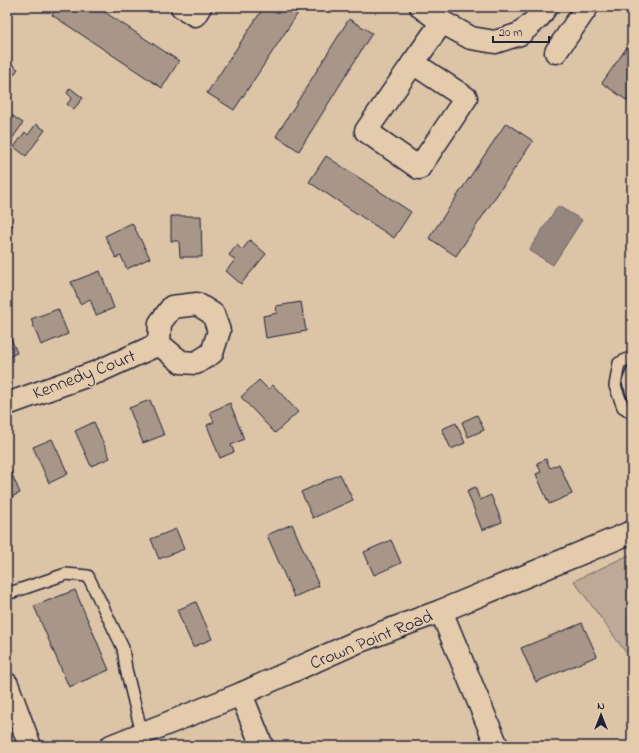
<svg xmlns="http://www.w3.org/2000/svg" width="639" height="753" font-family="'Indie Flower',sans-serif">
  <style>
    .green { fill: #bea996; stroke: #706668 }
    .water { fill: #95867e; stroke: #675e63 }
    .building { fill: #a89789; stroke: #22223b }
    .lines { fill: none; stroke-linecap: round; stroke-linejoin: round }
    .lane-casing { stroke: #22223b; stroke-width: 14 }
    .street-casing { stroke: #22223b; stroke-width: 25 }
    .secondary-casing { stroke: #22223b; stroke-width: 25 }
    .lane { stroke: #e4cbac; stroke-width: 11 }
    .street { stroke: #e4cbac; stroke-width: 22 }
    .secondary { stroke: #e4cbac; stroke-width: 22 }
    .labels { text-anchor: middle; stroke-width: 3; stroke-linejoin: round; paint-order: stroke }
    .street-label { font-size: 18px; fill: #22223b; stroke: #e4cbac }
  </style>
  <rect width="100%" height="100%" fill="#dcc4a7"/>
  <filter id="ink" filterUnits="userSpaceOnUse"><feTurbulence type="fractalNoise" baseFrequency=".025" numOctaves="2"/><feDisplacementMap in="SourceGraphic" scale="8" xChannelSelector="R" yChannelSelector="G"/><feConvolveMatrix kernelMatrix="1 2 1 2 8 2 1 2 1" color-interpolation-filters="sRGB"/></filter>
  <g filter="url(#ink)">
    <polygon class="green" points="629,555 632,559 632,672 627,654 574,581"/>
    <polygon class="water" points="558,206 582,220 553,265 529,250"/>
    <g class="building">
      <polygon points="57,7 97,7 179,61 162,88 52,15"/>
      <polygon points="264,7 302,7 234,110 207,93"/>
      <polygon points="349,19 372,33 299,151 276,136"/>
      <polygon points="632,40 632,104 602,83"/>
      <polygon points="7,56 12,60 10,63 18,69 7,84 7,72 8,70 7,70"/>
      <polygon points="70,88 83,98 73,110 67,104 72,98 67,93"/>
      <polygon points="7,112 23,123 7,146"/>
      <polygon points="506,123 533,141 456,256 429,238"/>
      <polygon points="36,124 45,130 26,156 14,147 25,132 28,135"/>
      <polygon points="326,156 411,212 394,238 309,182"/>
      <polygon points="7,216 13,226 7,229"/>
      <polygon points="171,216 201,216 202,257 180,257 179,241 171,241"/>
      <polygon points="132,223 150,258 127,269 121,256 116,258 105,236"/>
      <polygon points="250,240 266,254 241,284 226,271 235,260 229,255 237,245 242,250"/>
      <polygon points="100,271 114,308 96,315 90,299 80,304 71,282"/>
      <polygon points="301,302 306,331 266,338 263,316 277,313 276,306"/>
      <polygon points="58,309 68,334 41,345 31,319"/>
      <polygon points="7,329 17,353 7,357"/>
      <polygon points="259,380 268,389 273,385 298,412 275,433 241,397"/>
      <polygon points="150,400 164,435 143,443 129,408"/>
      <polygon points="230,403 244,439 231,445 234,452 220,458 207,425 214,422 210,412"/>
      <polygon points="477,415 484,430 468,437 462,422"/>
      <polygon points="94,422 110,458 91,466 75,431"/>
      <polygon points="456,423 465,443 451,449 442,429"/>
      <polygon points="52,439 68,474 49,483 33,447"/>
      <polygon points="546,459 550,468 559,464 572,494 549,504 536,474 541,472 537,463"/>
      <polygon points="7,463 20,493 7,499"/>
      <polygon points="340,474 353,500 313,518 301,492"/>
      <polygon points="475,487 480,500 491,495 502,522 482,530 467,491"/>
      <polygon points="292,524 319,586 294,597 267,535"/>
      <polygon points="176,529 184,549 159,559 151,539"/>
      <polygon points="391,540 401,563 374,575 364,552"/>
      <polygon points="75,590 109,670 69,687 34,606"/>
      <polygon points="196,602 212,639 193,647 177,610"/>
      <polygon points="582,623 597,656 536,682 521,648"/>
    </g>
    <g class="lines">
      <g class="lane-casing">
        <g id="lane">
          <polyline points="632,357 619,363 615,386 623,407 632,413"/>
          <polyline points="632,372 628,382 632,393"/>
          <polyline points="7,594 66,574 88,576 123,648 126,669 142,734"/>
        </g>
      </g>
      <g class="street-casing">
        <g id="street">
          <polyline points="182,7 195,15 200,7"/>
          <polyline points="421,7 442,22 471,38 495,42 520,34 539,17 546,7"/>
          <polyline points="556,52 587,7"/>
          <polygon points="413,63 466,98 419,168 366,131"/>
          <polyline points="413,63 442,22"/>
          <polygon points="197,304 213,314 219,331 212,353 196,363 181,362 159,344 160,323 172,307"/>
          <polyline points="7,404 97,372 159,344"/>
          <polyline points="441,611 497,746"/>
          <polyline points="7,684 30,746"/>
          <polyline points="241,694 262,746"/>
        </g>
      </g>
      <g class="secondary-casing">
        <polyline id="secondary" points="111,746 241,694 357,642 441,611 632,532"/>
      </g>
      <use href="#lane" class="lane"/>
      <use href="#street" class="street"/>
      <use href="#secondary" class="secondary"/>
    </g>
  </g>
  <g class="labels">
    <g class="street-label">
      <text transform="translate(84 374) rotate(-21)" y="6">Kennedy Court</text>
      <text transform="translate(371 639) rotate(-22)" y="6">Crown Point Road</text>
    </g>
  </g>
  <rect width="639" height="753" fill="none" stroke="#e4cbac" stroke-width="24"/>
  <rect x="12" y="12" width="615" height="729" fill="none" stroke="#22223b" stroke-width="1.5" filter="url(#ink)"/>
  <g transform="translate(601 715)" stroke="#e4cbac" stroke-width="3" paint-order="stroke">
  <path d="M0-3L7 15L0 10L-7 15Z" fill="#22223b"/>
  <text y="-6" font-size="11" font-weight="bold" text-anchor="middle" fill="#22223b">N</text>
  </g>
  <path d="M493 36v6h56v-6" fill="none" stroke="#22223b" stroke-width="2"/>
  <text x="499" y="36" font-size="12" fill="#22223b" stroke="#e4cbac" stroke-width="3" paint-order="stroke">20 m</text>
</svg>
